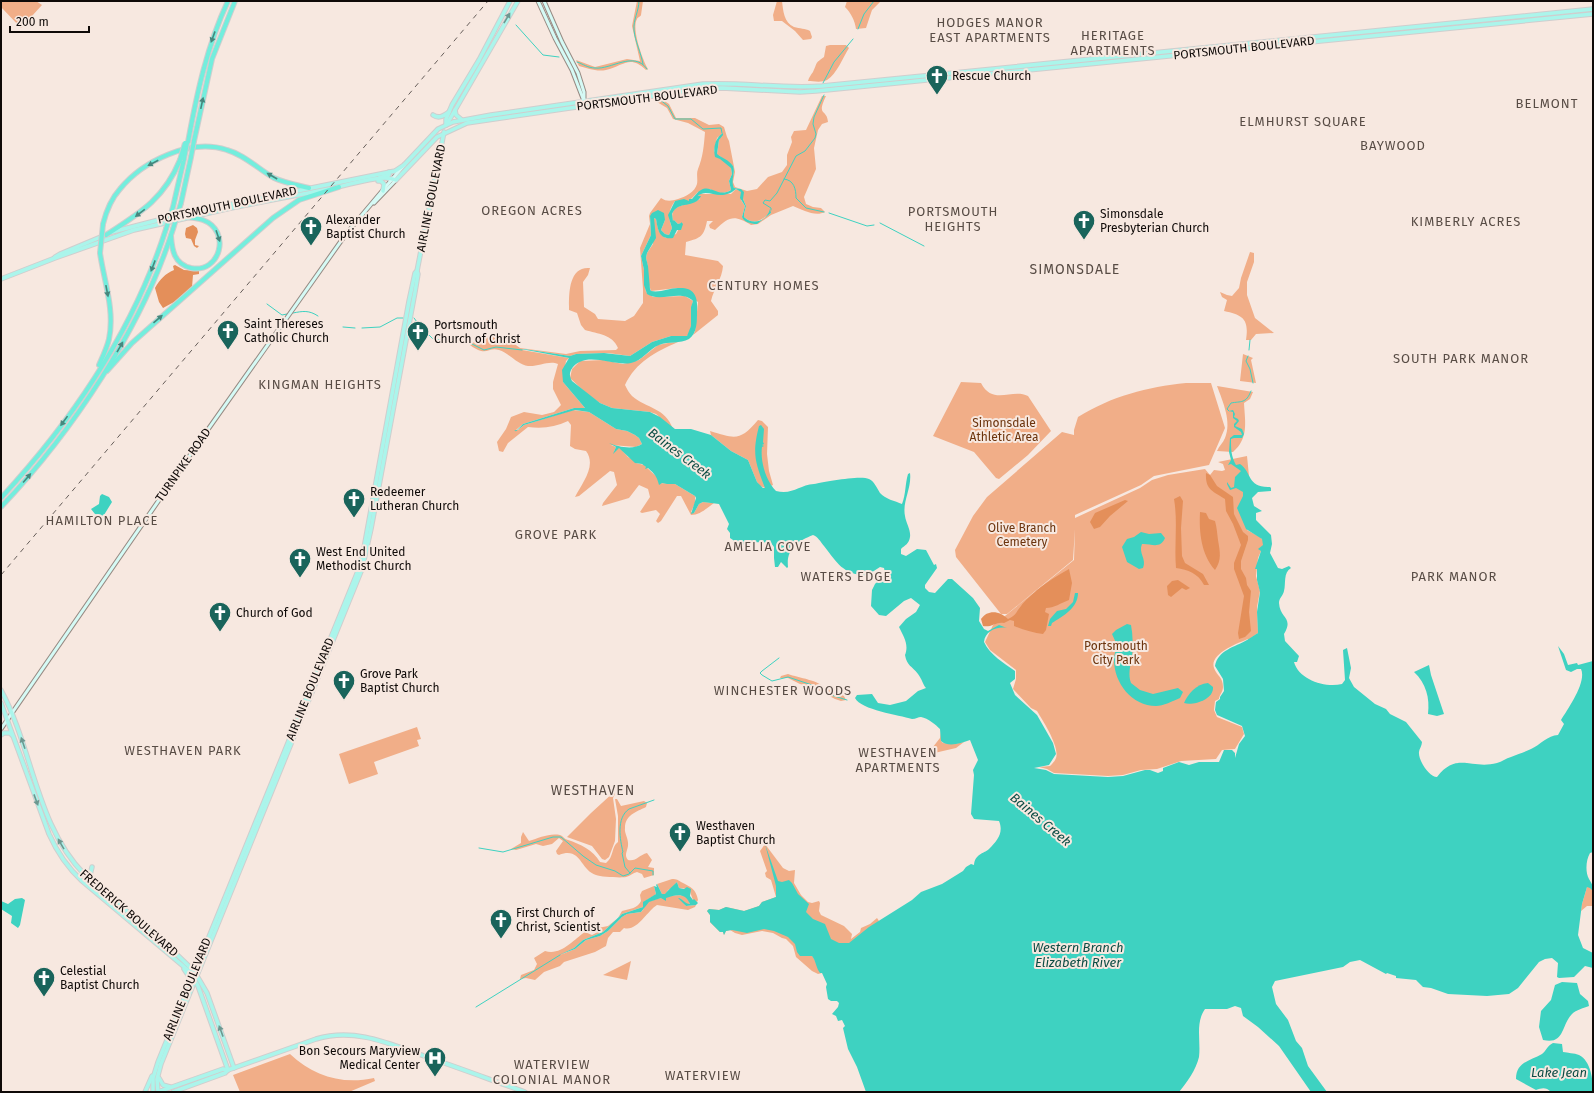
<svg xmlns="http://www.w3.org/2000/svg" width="1594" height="1093" font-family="'Fira Sans',sans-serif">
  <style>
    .green { fill: #f1ae88 }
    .forest { fill: #e48f5a }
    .water { fill: #3ed2c1 }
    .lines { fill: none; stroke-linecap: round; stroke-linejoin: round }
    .stream { stroke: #3ed2c1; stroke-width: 1 }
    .secondary-casing { stroke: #978a83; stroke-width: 5 }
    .primary-casing { stroke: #cfcece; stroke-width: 5.5 }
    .highway-casing { stroke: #cfcece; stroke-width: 6 }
    .secondary { stroke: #d5faf5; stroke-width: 3 }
    .primary { stroke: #abf5eb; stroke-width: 3.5 }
    .highway { stroke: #73eedd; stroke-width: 4 }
    .rail { stroke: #675e5a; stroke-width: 1; stroke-dasharray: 5 5; stroke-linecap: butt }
    .highway-bridge-casing { stroke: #cfcece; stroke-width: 6; stroke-linecap: butt }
    .highway-bridge { stroke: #73eedd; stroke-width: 4 }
    .oneway { fill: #6d9790 }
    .oneway2 { fill: #46877d }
    .labels { text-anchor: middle; stroke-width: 4; stroke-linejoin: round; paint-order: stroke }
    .street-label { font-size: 12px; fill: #0f0a08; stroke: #f7e8e0 }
    .poi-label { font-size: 12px; fill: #0f0a08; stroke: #f7e8e0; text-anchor: start }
    .park-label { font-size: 12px; fill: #6c340d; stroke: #f7e8e0 }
    .neighbourhood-label { font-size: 13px; letter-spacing: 1px; fill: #584c45; stroke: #f7e8e0 }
    .water-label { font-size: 13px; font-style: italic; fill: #0c4c44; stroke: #f7e8e0 }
    .quarter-label { font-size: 14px; letter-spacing: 1px; fill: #584c45; stroke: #f7e8e0 }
  </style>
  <rect width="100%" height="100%" fill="#f7e8e0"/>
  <g class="green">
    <polygon points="1,1 36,1 42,5 21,28 1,7"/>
    <path d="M637,1H643L641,15C641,16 637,18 637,19C631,28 643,61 648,69L646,70C630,54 623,66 606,70C596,72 588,68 579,66L576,60L595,67L627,59L640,61L632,26Z"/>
    <path d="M777,1H782C783,10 784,23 794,27C800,29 805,28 810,31L812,37L811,39L803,40L795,31L782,21H774L773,15Z"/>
    <path d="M847,1H881L872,10L866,28L856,29C855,21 851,13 845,7Z"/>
    <path d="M830,45H846L849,48C843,57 837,74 827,80C821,83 813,81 808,81C809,77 811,75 813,72C818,62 814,64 824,57L826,46Z"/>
    <path d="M822,96H826C816,117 827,108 828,122L822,124L818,130L814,148L816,169L804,197L806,204L813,207L821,208L825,212C815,217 803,210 793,206L771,215L758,224L751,225C734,215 730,216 715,230L710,228L709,225L713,221H707C704,236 701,238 686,242L685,255L718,261L723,266C722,279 714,288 711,301L718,311V315L693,335L695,331L698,302L677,288L651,291L648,282V267L646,258L647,253L653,244L654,218L656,219C658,228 658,234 666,238L676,234L682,223L678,224L674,220V222L673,221C668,203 689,206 700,199L698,196L700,194H731L736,189L742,192L741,200L745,206L742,217L750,223L759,222L771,213H770C762,220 754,226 744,217V214L746,206L743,199L741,189L734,188L731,183L734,172L733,166L717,154L719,140L723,133L717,138L714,151L731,167L732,174L729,181L731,190C724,194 717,194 710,189L698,192L689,201H675C668,211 668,217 672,228L669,235L665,234L661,230L665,220L650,216L651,235L641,256L644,270V279L646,292L653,297L685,296L693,301C689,312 695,326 687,336H671L652,342L630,356L608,353L576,354L570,356L524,349L522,350L569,358L566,361L563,382L585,408H574L523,424L516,430H518L524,425L573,410L589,412L616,429L627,431L635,435L639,438L642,444L636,447L611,445L616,447L614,452L619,447L628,457L632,459L636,463L644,465L659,479V483L675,484L695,496V503L691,512L694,513L699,504L703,502L714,503C707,508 700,515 691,515L681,496H677L661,521L658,523L656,521L660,514L656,510L642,513L640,512L650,497L648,489L639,485L629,498L602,506L603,503L617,485L614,472L610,471L579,496L575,497C582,483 597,466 586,451L575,449L570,446L571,425L568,421C555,427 543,429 528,427L508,443L503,452L499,451L497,442L506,429L511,417L524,412L542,415L554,412L561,405L553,389V382L558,364C549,360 538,367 528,366C518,365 509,353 499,350C488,346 487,358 470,345L477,340L489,337H498L509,340L520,348L566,354L580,351L616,350L618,348C612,334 598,334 585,330L581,325L577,313L569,310C569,295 568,266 590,268L588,275L583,282L584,307L595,314L598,319L625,321L634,316L643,303V289L640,248L650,224L649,216L650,213L661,198C667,202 671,201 678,199C685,197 695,192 697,184C698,179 696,174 698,169C703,157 704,145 705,132L688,123L673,119L667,108L657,102V99L663,98L666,102L669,104L676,118H695L709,125L719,124L724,127L727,137L729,141L735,172L733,182L735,187L747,191L757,189L768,177L782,172L787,165V155L792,142L791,137L794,131L806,130Z"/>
    <path d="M1250,252L1254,253V262L1247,282V295L1255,318L1274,333L1256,334L1251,340H1246C1249,320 1244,315 1224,311L1227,300L1222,297L1220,292L1227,295L1232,296L1239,288L1241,278Z"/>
    <path d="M678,342C655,352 636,362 625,385C627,389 629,393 632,396C647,409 665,407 673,429L656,414L650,412L612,408L600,403L588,395L570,378L572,369L580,361L603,360L623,364L639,360L658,345L668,343Z"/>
    <polygon points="1243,354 1253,358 1251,360 1256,383 1240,381"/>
    <path d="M961,382L981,383C993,406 1012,388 1028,396L1051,431L1028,455L999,479L996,478L974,452L933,436Z"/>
    <path d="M1186,383H1211L1225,428L1209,465L1154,476L1141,485L1075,515V518L1140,488L1152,480L1168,475L1205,469L1210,475L1214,470L1222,471L1225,470L1223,464L1218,462L1247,456L1249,476L1243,474L1249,494L1247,530L1260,537L1264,541L1263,546L1260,548L1261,551L1258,558L1256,576L1260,591L1257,607L1258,633L1248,640V639C1238,643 1209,654 1214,668C1217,676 1223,677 1223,687C1223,692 1219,695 1219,699L1215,701L1214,710L1217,717L1242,727L1244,734L1235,749L1222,750L1216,759L1181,761L1157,769L1141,770L1123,775L1108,776L1054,773L1047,769L1039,767L1050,766C1052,764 1055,761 1056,758C1060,747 1043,721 1037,711L1031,708L1013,689L1016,679V670L990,650L985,642L993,625L1000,620L1074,560L1075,529L1073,560L1007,614H1001L956,557L955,550L973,516L987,497L1062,432L1074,435V430L1078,417C1112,396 1147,387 1186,383Z"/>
    <path d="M1217,386L1253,392L1250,399L1244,403C1245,422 1249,438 1233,452L1217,451C1219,446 1223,443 1225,438C1232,422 1223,402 1217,386Z"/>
    <path d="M758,420L762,421L768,427L767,454L769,471L773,485L765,488L760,486L757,482L748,460L731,451L711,435L710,431C736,439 740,441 758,420Z"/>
    <path d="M788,674C799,678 819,680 826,689L842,692L846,700L841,701L835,699L814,688L800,684L788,678H780L781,676Z"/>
    <polygon points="417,727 421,739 417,740 419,746 374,762 378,774 349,784 339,754"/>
    <polygon points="941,731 941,741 943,743 954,744 964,742 956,748 930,754 929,752 940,738"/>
    <polygon points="614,792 615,794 613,798 616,819 615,841 609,857 605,860 602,859 592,846 567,837 591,813"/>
    <path d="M615,799H617L621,806L644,801L647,803L646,807C636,812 625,815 625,828C624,833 629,839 628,846C627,852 624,855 628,860C636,862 639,855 647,853L652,860L648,867L654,868V875L644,878L642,874L637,872C633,873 630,876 626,877C622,878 601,877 596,875C580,870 581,846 559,855L557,854L556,851L563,841L559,838L552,844L543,846L536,844L516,850L511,849L521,843V837L523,832L529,841C539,838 549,833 560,835C563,836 564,839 568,840C580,844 593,850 600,862L606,863C614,857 611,847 618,842V816Z"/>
    <polygon points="765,844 783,868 789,871 795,870 794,883 801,895 808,902 812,903 819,901 820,903 819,911 821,915 844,926 852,934 851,939 860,932 861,928 870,924 877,918 879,921 855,942 809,950 822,973 818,974 812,971 796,957 793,946 786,939 782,938 773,933 762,931 742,935 735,933 730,930 726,931 724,935 723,932 720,932 710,922 710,915 707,911 709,909 719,910 726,907 744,911 759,906 762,902 776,897 771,880 766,877 765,873 767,871 760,851"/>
    <path d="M672,879C677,879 678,880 681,882C691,887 696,889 698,900L697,902L693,900L689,889L679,888L677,882L672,888L668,890L666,894H662L657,884Z"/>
    <path d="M654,886L656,894C650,899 644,899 643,907L622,914L603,932L583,940L574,948L560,955L575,949L586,940L600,936L608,931L622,917L627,914L641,912C645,909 644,904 648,902C654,899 679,893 685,896C688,898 689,901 690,904H686L680,898L686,906L696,905L695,907L688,910L657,905C647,911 637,932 624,928L620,932H613L608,938L606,946L595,952L564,962L560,966L544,972L535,980L526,978L520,979L521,975L534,970L537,964L534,958L545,951C561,956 573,940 585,932L592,935L598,932V928L608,926L618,918L622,911C630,909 638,908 641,901L640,895L642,891Z"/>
    <polygon points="1587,887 1590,887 1593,891 1593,906 1587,906 1581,911 1582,904"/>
    <polygon points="631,961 627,980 603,975"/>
    <path d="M290,1054C313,1076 342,1085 374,1078L375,1081L349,1092H240L233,1075Z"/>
  </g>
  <g class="forest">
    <polygon points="193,225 197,228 198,232 195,240 195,245 199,246 197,248 194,246 191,239 186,238 185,234 186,228"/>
    <path d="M175,265L184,270L199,271V274L193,275L192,287L174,302L163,308L159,302L155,288C160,279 165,274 174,270L173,266Z"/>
    <path d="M1206,473L1210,475L1217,486L1233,497L1234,514L1243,532L1248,536V540L1241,561V569L1246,578L1247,585L1251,591L1249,612L1251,631L1245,637L1239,639L1238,633L1244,596L1234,569V563L1241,545L1233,524L1226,511L1225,499C1213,491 1205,490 1206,473Z"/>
    <path d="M1180,496L1183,501L1181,528L1182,556L1185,563L1203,574L1209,585H1204C1198,573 1188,570 1176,568C1174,545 1178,522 1174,499Z"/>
    <polygon points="1125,500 1128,501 1110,516 1100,527 1094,529 1090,522 1095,513"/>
    <path d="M1200,512L1206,513L1209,519L1215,521C1217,528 1217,533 1218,540C1220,552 1222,560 1215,570C1201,554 1199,532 1200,512Z"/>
    <path d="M1069,569L1072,583L1069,600C1061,603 1054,608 1046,608L1045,612L1049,614L1046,630L1043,634C1034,633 1023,630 1014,626V621L1010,620L1004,623C997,621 991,628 983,626L981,619C988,609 1000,611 1008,619C1016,616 1016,612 1021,606C1025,600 1032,595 1037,590C1047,582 1058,575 1069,569Z"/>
    <polygon points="1178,580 1190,588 1186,590 1182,588 1171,597 1168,595 1167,586 1172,581"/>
  </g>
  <g class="water">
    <path d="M723,133V135L719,140L717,154C722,158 729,160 733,166C736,173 730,180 734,188L741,189L744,192L743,199L746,206L744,214V217C753,226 767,221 770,209L771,213L757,224C751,224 744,222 742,217L745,206L740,198L741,192L736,189C720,203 708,187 698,196H701C695,209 678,200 672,214L673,221L674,220L678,224L681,223V222L683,224L681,230H677L673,238C659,240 658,230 656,219L654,218L656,238L647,253L646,258L648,266L650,289L651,291C660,293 669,288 678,288C695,287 698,297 697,311C697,317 697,322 696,327C695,332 693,336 689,339C680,344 669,341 659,345C649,349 642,361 631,363C613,367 584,349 571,370C569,374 570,377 572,381L600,403L612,408L650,412L660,417L675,429H691L711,435L731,451L748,460L757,482L763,488H765C755,462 752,454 759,426L761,425L764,429L763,442L764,444L762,445L764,446L762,447C760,461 766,481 776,491C793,495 799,485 814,484C825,482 860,475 869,479C874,481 877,488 880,493C885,499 895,501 902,504C906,494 905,484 908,474L910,473C912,488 902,502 905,516C906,523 911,530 910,537C909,544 905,545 901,549V554L906,556L917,549L926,550L934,565L936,564L937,568L925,585V588L929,592L935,593L948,579H952L973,598L980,608L979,621L984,629L988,631L999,625L1007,628C997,626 985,631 984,642C990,655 1004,663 1015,671V679L1010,683L1015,695L1037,715L1053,743L1056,754L1049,765L1034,768L1046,770L1054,774L1108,777L1123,776L1145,770H1150L1158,773L1163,771V768L1179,762L1189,765L1199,762H1219L1224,750H1232L1235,753V758L1239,744L1245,736L1242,726L1217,715L1215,710L1216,702L1220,699V697L1224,691L1223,679L1215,666C1218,650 1235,647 1247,640C1251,638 1254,635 1258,633L1257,612L1260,592L1257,580V569H1255L1261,551L1258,549L1263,545L1262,539L1246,529L1237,508L1243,496V492L1236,488L1230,490L1227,484V482L1231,488L1234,487L1235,477L1241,471L1231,464L1228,465L1231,460L1229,452L1230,438L1234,435H1242L1241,432L1234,427V424L1237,421L1233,418V412L1229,411L1233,410L1235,414L1234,417L1238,419L1239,421L1235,426L1242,429L1244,434L1242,438H1234L1231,439C1231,449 1231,456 1236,465L1240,464C1252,472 1247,488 1270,487L1271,488V491L1258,492L1252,498L1254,506L1262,511L1256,513V520L1271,535L1272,544L1270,553L1278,568L1282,569L1289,566L1291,568C1283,573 1286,583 1284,591C1283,596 1279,598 1279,603C1280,619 1294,617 1284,634L1285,641L1299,656L1297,662H1294C1299,680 1325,688 1342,684L1345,680L1343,650L1347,648L1351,668L1349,678L1354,687L1375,704L1386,709L1390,714L1406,722L1422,742C1422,746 1419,749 1419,752C1418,760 1429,777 1437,777C1457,751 1471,770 1497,763C1502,762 1506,758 1511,757C1518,754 1525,752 1531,749C1540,745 1548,735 1558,735L1564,724L1561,720C1568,709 1587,682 1581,669H1577L1571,672L1566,670L1558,646L1564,654L1568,665L1577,663L1578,665L1593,661V852L1590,853C1586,860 1585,872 1589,879C1592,884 1593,885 1593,891L1590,888L1587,887L1582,904L1578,935L1583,948L1593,953V968L1585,966L1574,977L1559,978L1557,977L1558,963L1552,958L1545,959L1539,962L1518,988L1509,994L1487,996L1448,994L1431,988L1423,987L1416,980L1396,978V976L1387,973L1386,974L1360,960L1350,962L1343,967L1275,981L1272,987L1276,1004L1288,1020L1296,1041L1302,1048L1308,1066L1327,1092H1311L1279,1046L1258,1027L1243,1016L1241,1008L1235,1006L1227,1009H1205C1195,1023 1201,1041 1199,1057C1196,1070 1187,1082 1179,1092H866L857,1067L848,1049L843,1028L845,1026L842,1020L838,1021L836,1016L832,1014L838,1007L839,1003L837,1001H831L828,999L826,987L827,984L822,973H820C816,968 816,961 812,956H800L797,952L795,944L788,937L774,931L764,929L747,933L732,930L726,931L724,935L723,932H720L710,922V915L707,911L709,909L719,910L726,907L744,911L759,906L762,902L776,897V886L765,844L778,881L782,882L789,880L792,883L798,894L809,904L806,912L813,919L825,924L831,939L839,943H849L869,927L912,900L921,892L942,884L963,871L966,867L971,864L974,865C975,854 983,854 989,849C997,841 1004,833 999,821L974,819L971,814L974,775L973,770L978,760L970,740C961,743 949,748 941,741L940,729C936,725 928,718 921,717C918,717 916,719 912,719C899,715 861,710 855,698L857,695L872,694L878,703L890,705L906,701L918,691L926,688C923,685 922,679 918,674C912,666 907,666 905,655C909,645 904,637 899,627L906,619L916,612L920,605L911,598L904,601L886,616L879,615L871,606L872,590L875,584L885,573L884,568L880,567L866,576C842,573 838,564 824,546C820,541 818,537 813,535C798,541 786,549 788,567L787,568L781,562L778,567H775L774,558V547L771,543C758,541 741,542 733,552L735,547L733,540L730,538V533L727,529L729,524L719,504L703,502L699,504L694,513L691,514L696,498L695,496L675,484H667L662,483L659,485C657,477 655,474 648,468L645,469L646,467L642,464L635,463L619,448L613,454L616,447L609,443C618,447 634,450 642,444L639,438L635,435L627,431L616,429L589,412L575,410L524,425L515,432L516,431L514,430H517L523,424L574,408H585L563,382L562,370L569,358L521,349H524L570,356L576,354L604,353L630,356L652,342L671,336H687L691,326V307L693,301C681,289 660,303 647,294L644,285V270L641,256L651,235L650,216L652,213L658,210L664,213L665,220L661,230L665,234L669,235L672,228L668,215L675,201L684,199L689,201V199H692C695,196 697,192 701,190C711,184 718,198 731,190L729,181L732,174L731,168L720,159L715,157C713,148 715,138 723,133Z"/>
    <polygon points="102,494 109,497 112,502 104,515 101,516 95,514 91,509 99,504 100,496"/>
    <path d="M1141,532L1149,534L1161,533L1165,538C1160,550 1150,543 1142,544C1138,553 1147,559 1143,568L1139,569L1127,562L1122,547L1127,539L1134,537Z"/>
    <path d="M1075,593H1078C1078,608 1063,616 1052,623L1051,626H1048L1050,619L1057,611L1066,609L1073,602Z"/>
    <path d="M1127,624L1131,625C1133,635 1133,647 1132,658C1130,666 1128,675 1131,683L1140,690L1153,694L1178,688L1183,692L1180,698C1173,701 1163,706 1156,706C1132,706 1114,683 1114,660C1114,654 1116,650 1117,645L1112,634L1116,630Z"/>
    <path d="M1429,665L1431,675L1444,714L1437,716L1428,714C1430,698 1426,683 1414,672Z"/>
    <path d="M1208,683L1213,687C1214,700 1192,706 1184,703C1188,694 1196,684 1208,683Z"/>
    <path d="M677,882L679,888L684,889L687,887L691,889L690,896L693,900L694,899L698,903L696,905L686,906L678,898C683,898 684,904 690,904C685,892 676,895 666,898V901L661,898L649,902L641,912L627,914L622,917L608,931L600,936L586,940L575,949L559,955L574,948L583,940L603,932L622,914L643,907V902L656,894L654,886L657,887L656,885L657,884L662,894H665C668,890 673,886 677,882Z"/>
    <polygon points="22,898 25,900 20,925 18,928 11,923 12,916 1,909 1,901 8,904 15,899"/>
    <path d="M1562,982L1577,983L1580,994L1588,1001L1589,1006C1584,1008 1576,1010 1572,1014C1561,1025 1565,1045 1543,1040L1539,1027L1541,1011L1551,1000L1555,985Z"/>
    <path d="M1553,1043L1562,1044L1563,1052C1568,1053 1574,1053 1579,1055C1591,1061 1593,1080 1593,1092H1551C1546,1087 1542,1088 1536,1090L1516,1079C1516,1062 1530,1061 1542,1054C1546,1051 1547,1046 1553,1043Z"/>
  </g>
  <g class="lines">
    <g class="stream">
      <path d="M639,1C639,11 633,20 634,30C635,41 641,53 643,64"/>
      <polyline points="516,25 543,55 559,57"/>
      <polyline points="858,29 864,14 874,1"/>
      <path d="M577,62C583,64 588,68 595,68C611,70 634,50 647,69"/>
      <polyline points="823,83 834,62 853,39"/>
      <polyline points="659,99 668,106 675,119 691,119 703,129 721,128 722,133"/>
      <path d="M784,179C794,180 796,189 796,198L806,208L824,212"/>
      <polyline points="771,210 771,208 763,203 765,200 770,201 777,193 796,156 805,151 815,138 816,134 813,124 814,117 824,95"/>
      <polyline points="829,213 867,226 874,225"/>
      <polyline points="880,223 924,246"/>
      <polyline points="267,304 282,315 287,314"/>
      <path d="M293,313C303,311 309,310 318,316"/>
      <polyline points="414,318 420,326 433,339 448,341"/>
      <polyline points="343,327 355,328"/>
      <polyline points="362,328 380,327 397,318 403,318"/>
      <polyline points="457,342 472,344 484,350 496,347 522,350"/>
      <polyline points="1249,350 1250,340"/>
      <polyline points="1248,356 1246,361 1250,369 1253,383"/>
      <path d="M1229,411L1227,409L1231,403C1241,401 1246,404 1251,391"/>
      <polyline points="779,658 762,671 760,673 762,675 772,681 788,677 821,688 831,695 847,700"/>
      <polyline points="479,848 503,852 553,837 561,837 583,856 596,865 615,871 623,876 629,874 635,868 653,871 653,875"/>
      <path d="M630,873L625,867L622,853L623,852C620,840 616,818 629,809L654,800"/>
      <polyline points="476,1007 560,955"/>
    </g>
    <g class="secondary-casing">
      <g id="secondary">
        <polyline points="538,1 555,38 572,70 584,101"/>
        <polyline points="544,1 562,42 578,73 584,92 584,106"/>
        <polyline points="374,203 396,180"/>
        <polyline points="1,729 197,445 346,234 404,165"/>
      </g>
    </g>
    <g class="primary-casing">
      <g id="primary">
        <polyline points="455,110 456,115 462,120"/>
        <path d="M433,115C439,119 443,116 449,112"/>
        <polyline points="447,124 518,1"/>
        <polyline points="446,125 446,119 452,105 479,60 510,1"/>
        <polyline points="379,178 389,175 389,172"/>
        <polyline points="378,181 381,181 384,184 383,191"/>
        <path d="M337,187C352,184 382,174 396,180L437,137L467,123L701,89L722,88L800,92L816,91L1593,14"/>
        <path d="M112,232L178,215L395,171L404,165L438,129L453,122L491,115L703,84C743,82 782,89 822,86L1593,9"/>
        <polyline points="55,257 60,254 103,236"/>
        <polyline points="1,279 55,258 134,230 231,208 329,189"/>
        <path d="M1,690C33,749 36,826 85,875L171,949L194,971L207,993L234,1068"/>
        <path d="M1,703L49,834C57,852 68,868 82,881L189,971L198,986L228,1070"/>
        <polyline points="1,735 4,733 10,733 12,735"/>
        <polyline points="92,867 90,875 93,881"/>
        <polyline points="184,969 188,975 190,981"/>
        <polyline points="159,1078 163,1085 170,1087"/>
        <polyline points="145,1092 152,1076"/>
        <polyline points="153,1092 153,1078 158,1062 358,571 364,548 409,301 415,273 417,271 444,132"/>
        <polyline points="158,1092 157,1079 161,1064 362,569 371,529 415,292 418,274 417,271"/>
        <path d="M158,1092L223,1069L228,1070L316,1039C357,1027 392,1045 430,1058C462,1069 494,1081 525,1092"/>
        <polyline points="173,1092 225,1073 228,1070"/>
      </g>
    </g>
    <g class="highway-casing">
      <g id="highway">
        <polyline points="194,141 212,59 235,1"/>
        <path d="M188,142C197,93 207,46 228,1"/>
        <polyline points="181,203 191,157"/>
        <polyline points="173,207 184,159"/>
        <path d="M103,224C106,212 111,199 120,189C143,161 190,138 227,150C245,155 258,169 274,178C285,183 297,185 309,188"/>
        <path d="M106,235C140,213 164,199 180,160"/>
        <path d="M171,236C172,250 174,264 191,268C220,274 232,231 203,220C198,218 193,218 188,217"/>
        <path d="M99,365C103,356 107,348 109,339C115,310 104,281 100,253"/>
        <polyline points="107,371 132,343 273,218 299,200 339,187"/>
        <path d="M1,498C72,421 134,329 166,229"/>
        <path d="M1,507C72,432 142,328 173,229"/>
      </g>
    </g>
    <use href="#secondary" class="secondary"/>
    <use href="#primary" class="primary"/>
    <use href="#highway" class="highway"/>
    <polyline class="rail" points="1,575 488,1"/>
    <g class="highway-bridge-casing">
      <g id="highway-bridge">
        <polyline points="191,157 194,141"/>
        <polyline points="184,159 187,143"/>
        <polyline points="180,160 185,143"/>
        <polyline points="166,229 173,207"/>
        <polyline points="173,229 181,203"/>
        <polyline points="100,253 103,224"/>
      </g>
    </g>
    <use href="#highway-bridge" class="highway-bridge"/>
  </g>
  <defs><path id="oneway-solid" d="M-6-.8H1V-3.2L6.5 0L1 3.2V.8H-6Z"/></defs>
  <g class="oneway">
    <use href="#oneway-solid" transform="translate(507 18) rotate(-59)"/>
    <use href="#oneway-solid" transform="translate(23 743) rotate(-109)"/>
    <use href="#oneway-solid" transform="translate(36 800) rotate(70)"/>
    <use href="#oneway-solid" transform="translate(61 844) rotate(-120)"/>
    <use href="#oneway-solid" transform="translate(221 1031) rotate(-110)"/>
  </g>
  <g class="oneway2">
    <use href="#oneway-solid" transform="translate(213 37) rotate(110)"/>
    <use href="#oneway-solid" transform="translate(202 103) rotate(-78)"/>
    <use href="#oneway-solid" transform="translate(153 163) rotate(152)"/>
    <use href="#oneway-solid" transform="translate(272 176) rotate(-150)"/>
    <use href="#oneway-solid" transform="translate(140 213) rotate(143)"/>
    <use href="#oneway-solid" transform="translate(218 236) rotate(71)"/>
    <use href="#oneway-solid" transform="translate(153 266) rotate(111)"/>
    <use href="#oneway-solid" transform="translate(107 291) rotate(79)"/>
    <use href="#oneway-solid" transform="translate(158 319) rotate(-41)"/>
    <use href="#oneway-solid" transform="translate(120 347) rotate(-60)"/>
    <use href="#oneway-solid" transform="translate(64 421) rotate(126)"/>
    <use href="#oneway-solid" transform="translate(27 478) rotate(-49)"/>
  </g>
  <defs>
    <g id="church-pin" transform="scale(1.15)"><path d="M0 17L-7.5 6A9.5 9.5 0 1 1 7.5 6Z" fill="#19645b" stroke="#f7e8e0"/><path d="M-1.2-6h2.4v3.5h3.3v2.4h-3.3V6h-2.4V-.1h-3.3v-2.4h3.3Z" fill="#fff"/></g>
    <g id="hospital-pin" transform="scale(1.15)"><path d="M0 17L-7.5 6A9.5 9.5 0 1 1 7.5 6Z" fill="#19645b" stroke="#f7e8e0"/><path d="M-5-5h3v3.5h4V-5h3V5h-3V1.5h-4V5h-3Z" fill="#fff"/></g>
  </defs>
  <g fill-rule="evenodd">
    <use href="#church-pin" x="937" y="76"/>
    <use href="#church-pin" x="1084" y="221"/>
    <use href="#church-pin" x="311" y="227"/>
    <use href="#church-pin" x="228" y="331"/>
    <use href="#church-pin" x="418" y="332"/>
    <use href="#church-pin" x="354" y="499"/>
    <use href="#church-pin" x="300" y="559"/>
    <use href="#church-pin" x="220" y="613"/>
    <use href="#church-pin" x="344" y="681"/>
    <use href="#church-pin" x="680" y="833"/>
    <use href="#church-pin" x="501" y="920"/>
    <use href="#church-pin" x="44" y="978"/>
    <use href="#hospital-pin" x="435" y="1058"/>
  </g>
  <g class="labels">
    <g class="street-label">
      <text transform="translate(1244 48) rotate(-6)" y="4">PORTSMOUTH BOULEVARD</text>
      <text transform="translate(647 98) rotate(-7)" y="4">PORTSMOUTH BOULEVARD</text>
      <text transform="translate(431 198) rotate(-79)" y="4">AIRLINE BOULEVARD</text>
      <text transform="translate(227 205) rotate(-12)" y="4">PORTSMOUTH BOULEVARD</text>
      <text transform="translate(183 465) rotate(-55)" y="4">TURNPIKE ROAD</text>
      <text transform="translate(310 689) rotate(-68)" y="4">AIRLINE BOULEVARD</text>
      <text transform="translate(129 913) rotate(41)" y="4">FREDERICK BOULEVARD</text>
      <text transform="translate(187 989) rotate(-68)" y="4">AIRLINE BOULEVARD</text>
    </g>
    <g class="poi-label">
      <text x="952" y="80">Rescue Church</text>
      <text x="1100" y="218">Simonsdale<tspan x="1100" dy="14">Presbyterian Church</tspan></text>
      <text x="326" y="224">Alexander<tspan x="326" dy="14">Baptist Church</tspan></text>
      <text x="244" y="328">Saint Thereses<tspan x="244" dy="14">Catholic Church</tspan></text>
      <text x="434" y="329">Portsmouth<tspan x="434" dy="14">Church of Christ</tspan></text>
      <text x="370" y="496">Redeemer<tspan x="370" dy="14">Lutheran Church</tspan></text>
      <text x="316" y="556">West End United<tspan x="316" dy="14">Methodist Church</tspan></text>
      <text x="236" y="617">Church of God</text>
      <text x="360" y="678">Grove Park<tspan x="360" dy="14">Baptist Church</tspan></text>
      <text x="696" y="830">Westhaven<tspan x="696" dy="14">Baptist Church</tspan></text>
      <text x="516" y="917">First Church of<tspan x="516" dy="14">Christ, Scientist</tspan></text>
      <text x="60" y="975">Celestial<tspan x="60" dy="14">Baptist Church</tspan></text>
      <text x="420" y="1055" text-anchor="end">Bon Secours Maryview<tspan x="420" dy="14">Medical Center</tspan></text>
    </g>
    <g class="park-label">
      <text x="1004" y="427">Simonsdale<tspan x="1004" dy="14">Athletic Area</tspan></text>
      <text x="1022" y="532">Olive Branch<tspan x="1022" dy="14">Cemetery</tspan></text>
      <text x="1116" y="650">Portsmouth<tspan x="1116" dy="14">City Park</tspan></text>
    </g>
    <g class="neighbourhood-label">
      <text x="990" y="27">HODGES MANOR<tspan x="990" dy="15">EAST APARTMENTS</tspan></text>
      <text x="1113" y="40">HERITAGE<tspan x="1113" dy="15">APARTMENTS</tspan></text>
      <text x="1547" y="108">BELMONT</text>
      <text x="1303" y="126">ELMHURST SQUARE</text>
      <text x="1393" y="150">BAYWOOD</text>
      <text x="532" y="215">OREGON ACRES</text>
      <text x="953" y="216">PORTSMOUTH<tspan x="953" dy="15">HEIGHTS</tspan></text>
      <text x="1466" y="226">KIMBERLY ACRES</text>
      <text x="764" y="290">CENTURY HOMES</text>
      <text x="1461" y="363">SOUTH PARK MANOR</text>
      <text x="320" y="389">KINGMAN HEIGHTS</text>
      <text x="102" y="525">HAMILTON PLACE</text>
      <text x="556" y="539">GROVE PARK</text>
      <text x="768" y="551">AMELIA COVE</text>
      <text x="846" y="581">WATERS EDGE</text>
      <text x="1454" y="581">PARK MANOR</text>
      <text x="783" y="695">WINCHESTER WOODS</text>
      <text x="183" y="755">WESTHAVEN PARK</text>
      <text x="898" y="757">WESTHAVEN<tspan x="898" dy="15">APARTMENTS</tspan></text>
      <text x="552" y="1069">WATERVIEW<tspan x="552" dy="15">COLONIAL MANOR</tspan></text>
      <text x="703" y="1080">WATERVIEW</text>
    </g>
    <g class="water-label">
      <text transform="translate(680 453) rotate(37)" y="5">Baines Creek</text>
      <text transform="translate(1041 819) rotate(40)" y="5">Baines Creek</text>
      <text x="1078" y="952">Western Branch<tspan x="1078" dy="15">Elizabeth River</tspan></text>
      <text x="1559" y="1077">Lake Jean</text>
    </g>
    <g class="quarter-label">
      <text x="1075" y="274">SIMONSDALE</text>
      <text x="593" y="795">WESTHAVEN</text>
    </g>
  </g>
  <rect width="1594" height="1093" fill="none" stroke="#0f0a08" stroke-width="4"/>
  <path d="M10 26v6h79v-6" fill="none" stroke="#0f0a08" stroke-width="2"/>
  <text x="16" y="26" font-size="12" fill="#0f0a08" stroke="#f7e8e0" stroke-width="3" paint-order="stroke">200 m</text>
</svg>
